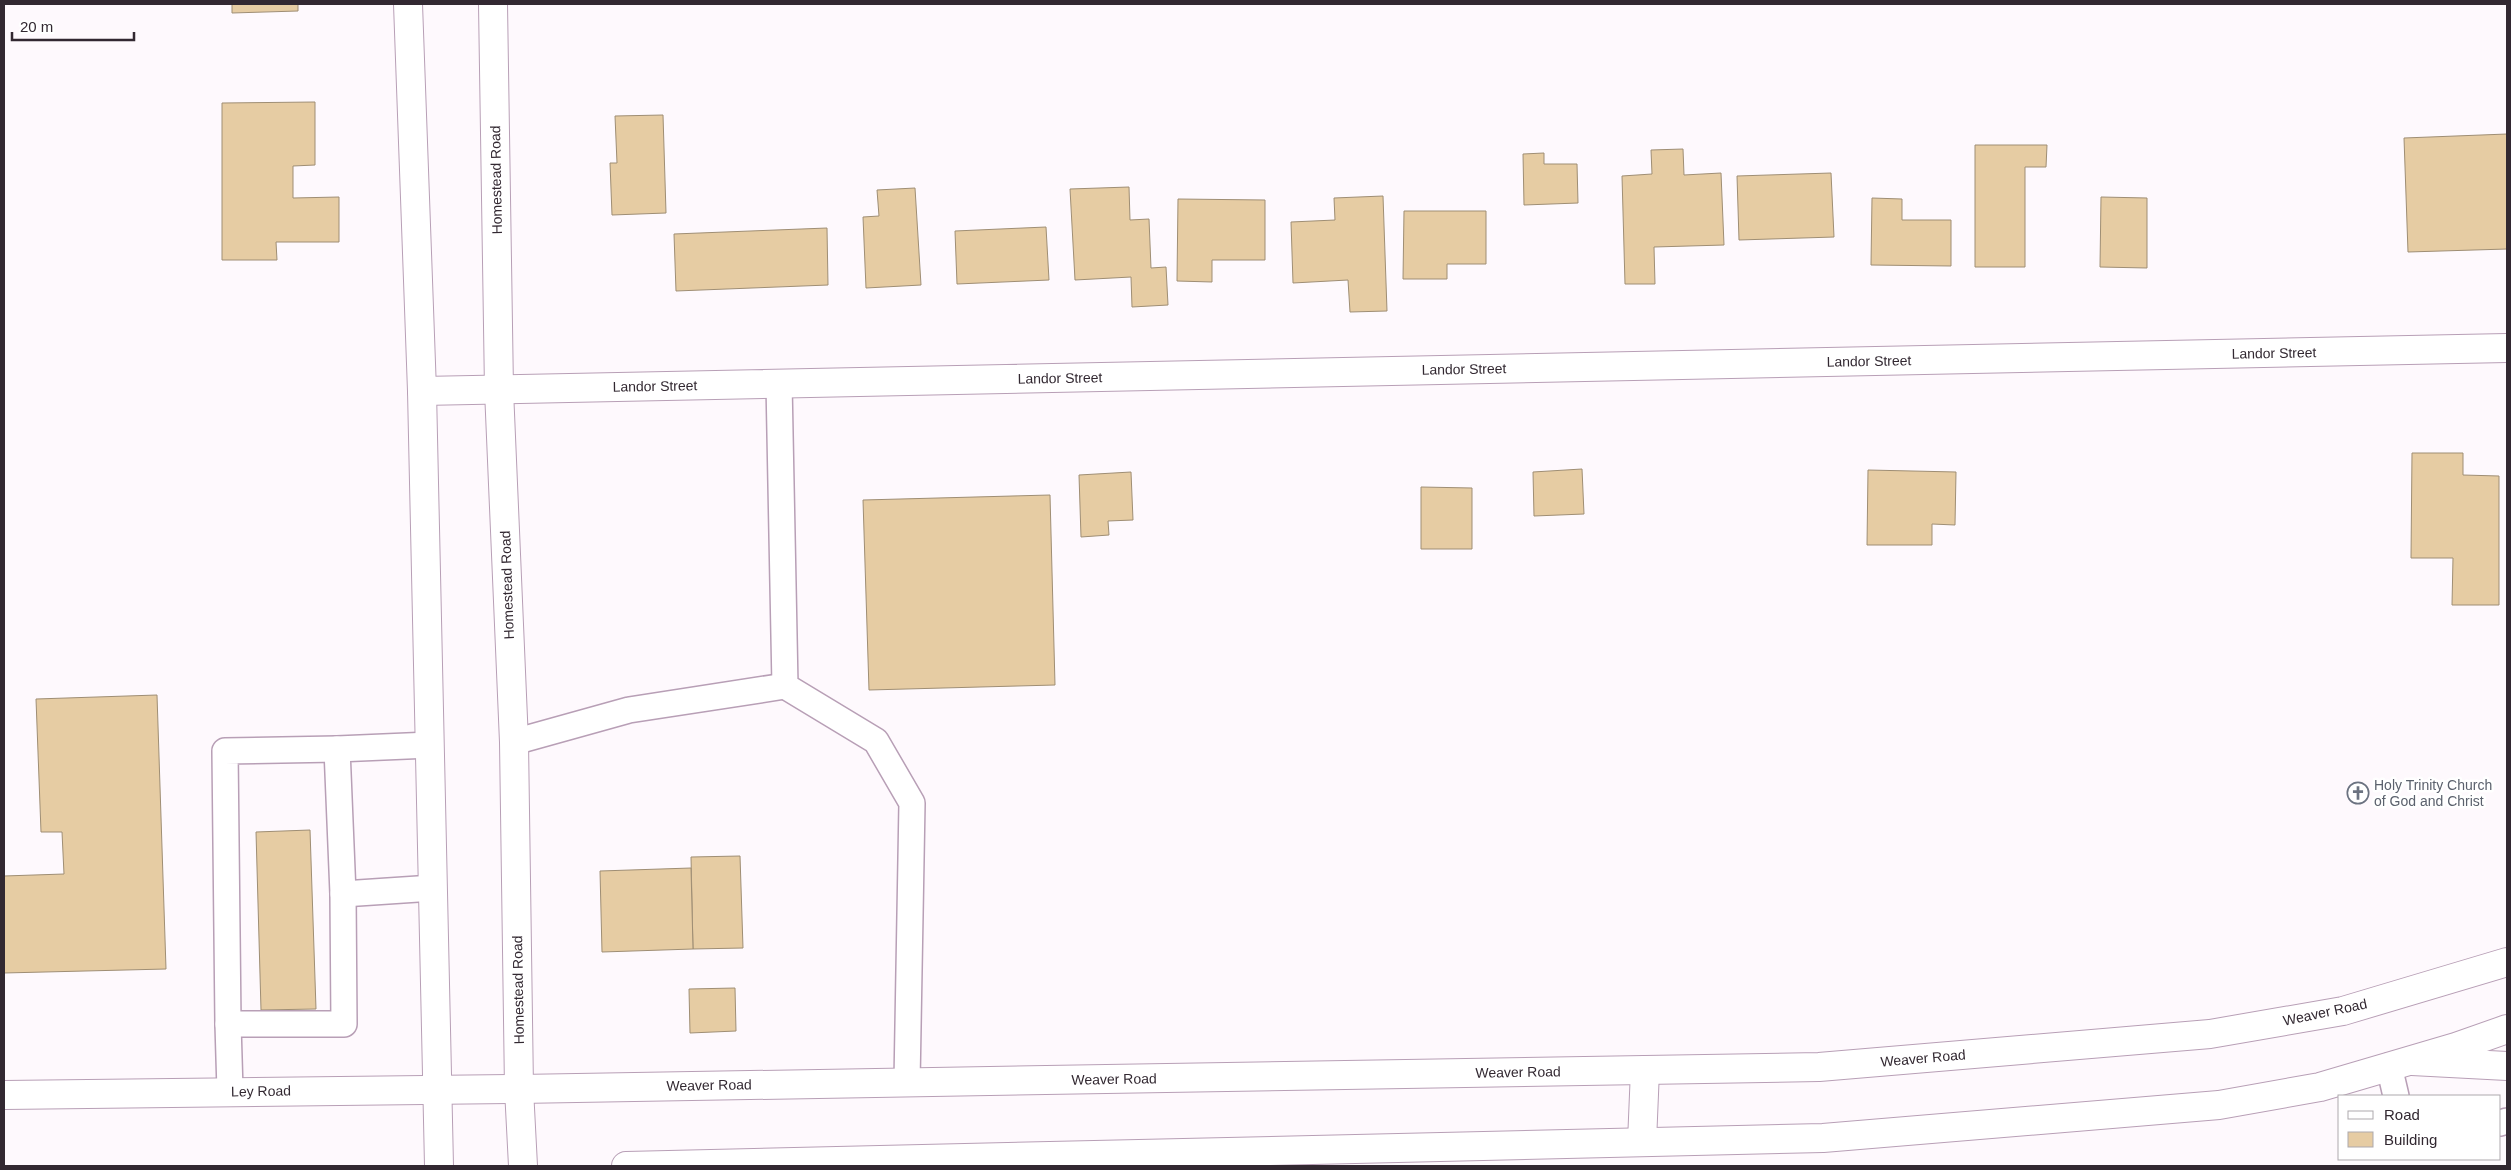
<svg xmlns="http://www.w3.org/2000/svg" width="2511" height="1170" font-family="Arial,sans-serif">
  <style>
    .building { fill: #e6cca3; stroke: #9f8e74 }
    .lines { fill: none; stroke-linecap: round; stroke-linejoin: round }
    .service-casing { stroke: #b89fb6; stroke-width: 28 }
    .minor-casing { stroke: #b89fb6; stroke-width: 30 }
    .tertiary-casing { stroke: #b89fb6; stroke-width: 30 }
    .secondary-casing { stroke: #b89fb6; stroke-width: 30 }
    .service { stroke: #fff; stroke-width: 25 }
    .minor { stroke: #fff; stroke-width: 28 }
    .tertiary { stroke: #fff; stroke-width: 28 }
    .secondary { stroke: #fff; stroke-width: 28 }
    .labels { text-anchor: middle; stroke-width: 5; stroke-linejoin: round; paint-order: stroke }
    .street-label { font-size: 14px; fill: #322831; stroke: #fff }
    .worship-label { font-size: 14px; fill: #5b616d; stroke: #fff; text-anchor: start }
  </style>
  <rect width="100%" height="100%" fill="#fef9fd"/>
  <g class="building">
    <polygon points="232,4 298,4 298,11 232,13"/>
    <polygon points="315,102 315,165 293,166 293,198 339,197 339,242 276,242 277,260 222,260 222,103"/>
    <polygon points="663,115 666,213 612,215 610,163 617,163 615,116"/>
    <polygon points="2507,134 2507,249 2408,252 2404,138"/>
    <polygon points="1975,145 2047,145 2046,167 2025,167 2025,267 1975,267"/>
    <polygon points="1683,149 1684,175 1721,173 1724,245 1654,247 1655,284 1625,284 1622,176 1652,174 1651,150"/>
    <polygon points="1544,153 1544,164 1577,164 1578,203 1524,205 1523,154"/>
    <polygon points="1831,173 1834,237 1739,240 1737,176"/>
    <polygon points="1129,187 1130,220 1149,219 1151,268 1166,267 1168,305 1132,307 1131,277 1075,280 1070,189"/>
    <polygon points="915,188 921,285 866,288 863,217 879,216 877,190"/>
    <polygon points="1383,196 1387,311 1350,312 1348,280 1293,283 1291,222 1335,220 1334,198"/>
    <polygon points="2101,197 2147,198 2147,268 2100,267"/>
    <polygon points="1872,198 1902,199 1902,220 1951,220 1951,266 1871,265"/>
    <polygon points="1178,199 1265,200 1265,260 1212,260 1212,282 1177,281"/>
    <polygon points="1404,211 1486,211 1486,264 1447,264 1447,279 1403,279"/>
    <polygon points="1046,227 1049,280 957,284 955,231"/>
    <polygon points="827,228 828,285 676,291 674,234"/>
    <polygon points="2412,453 2463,453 2463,475 2499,476 2499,605 2452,605 2453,558 2411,558"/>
    <polygon points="1582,469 1584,514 1534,516 1533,472"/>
    <polygon points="1868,470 1956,472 1955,525 1932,524 1932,545 1867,545"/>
    <polygon points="1131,472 1133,520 1108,521 1109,535 1081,537 1079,475"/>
    <polygon points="1421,487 1472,488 1472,549 1421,549"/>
    <polygon points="1050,495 1055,685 869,690 863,500"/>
    <polygon points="157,695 166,969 4,973 4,876 64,874 62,832 41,832 36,699"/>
    <polygon points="310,830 316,1009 261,1010 256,832"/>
    <polygon points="740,856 743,948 693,949 691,857"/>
    <polygon points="691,868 693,949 602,952 600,871"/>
    <polygon points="735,988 736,1031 690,1033 689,989"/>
  </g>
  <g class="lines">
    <g class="service-casing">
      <g id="service">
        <polyline points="779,383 785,686 876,741 912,803 907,1082"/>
        <polyline points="514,742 629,710 785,686"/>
        <polyline points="343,894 433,888"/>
        <polyline points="228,1024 225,751 337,749"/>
        <polyline points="2389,1066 2396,1096"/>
        <polyline points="230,1091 228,1024 344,1024 343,894 337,749 430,745"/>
        <polyline points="2500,1123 2507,1121"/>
      </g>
    </g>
    <g class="minor-casing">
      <polyline id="minor" points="422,391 2507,348"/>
    </g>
    <g class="tertiary-casing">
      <polyline id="tertiary" points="2412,1061 2507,1066"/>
    </g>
    <g class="secondary-casing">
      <g id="secondary">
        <polyline points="408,4 422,391 439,1166"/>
        <polyline points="493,4 499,390 514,742 519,1089 523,1166"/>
        <polyline points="4,1095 519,1089 1819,1067 2210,1034 2343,1011 2507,962"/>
        <polyline points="1642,1142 1645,1070"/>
        <polyline points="626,1166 1823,1138 2219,1105 2320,1087 2456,1047 2507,1029"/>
      </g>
    </g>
    <use href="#service" class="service"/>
    <use href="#minor" class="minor"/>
    <use href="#tertiary" class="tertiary"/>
    <use href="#secondary" class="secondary"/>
  </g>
  <defs>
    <g id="church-ring" transform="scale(1.125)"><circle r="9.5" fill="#fff" stroke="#6b7280" stroke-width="1.5"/><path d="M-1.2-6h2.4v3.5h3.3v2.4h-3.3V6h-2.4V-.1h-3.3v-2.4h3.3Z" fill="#6b7280"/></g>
  </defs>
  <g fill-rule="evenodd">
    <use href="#church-ring" x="2358" y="793"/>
  </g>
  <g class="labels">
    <g class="street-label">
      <text transform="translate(496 180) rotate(-91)" y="5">Homestead Road</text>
      <text transform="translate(2274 353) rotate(-1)" y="5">Landor Street</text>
      <text transform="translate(1869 361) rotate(-1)" y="5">Landor Street</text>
      <text transform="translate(1464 369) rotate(-1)" y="5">Landor Street</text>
      <text transform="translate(1060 378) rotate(-1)" y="5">Landor Street</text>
      <text transform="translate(655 386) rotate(-1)" y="5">Landor Street</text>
      <text transform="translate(507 585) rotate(-92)" y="5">Homestead Road</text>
      <text transform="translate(518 990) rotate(-91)" y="5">Homestead Road</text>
      <text transform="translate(2325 1012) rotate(-12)" y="5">Weaver Road</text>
      <text transform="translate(1923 1058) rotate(-5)" y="5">Weaver Road</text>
      <text transform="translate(1518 1072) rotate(-1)" y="5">Weaver Road</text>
      <text transform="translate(1114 1079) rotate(-1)" y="5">Weaver Road</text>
      <text transform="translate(709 1085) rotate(-1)" y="5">Weaver Road</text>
      <text transform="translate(261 1091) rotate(-1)" y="5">Ley Road</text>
    </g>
    <g class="worship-label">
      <text x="2374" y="790">Holy Trinity Church<tspan x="2374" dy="16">of God and Christ</tspan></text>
    </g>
  </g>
  <rect width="2511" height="1170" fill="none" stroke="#322831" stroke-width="10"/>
  <rect x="2338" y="1095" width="162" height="65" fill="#ffffff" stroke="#ada9ad"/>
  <rect x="2348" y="1111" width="25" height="8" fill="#ffffff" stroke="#ada9ad"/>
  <text x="2384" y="1120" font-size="15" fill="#322831">Road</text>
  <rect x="2348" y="1132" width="25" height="15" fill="#e6cca3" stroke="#ada9ad"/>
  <text x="2384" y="1145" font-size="15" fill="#322831">Building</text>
  <path d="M12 32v8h122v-8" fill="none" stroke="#322831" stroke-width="2.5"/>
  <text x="20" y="32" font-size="15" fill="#322831" stroke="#ffffff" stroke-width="4" paint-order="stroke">20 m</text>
</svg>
